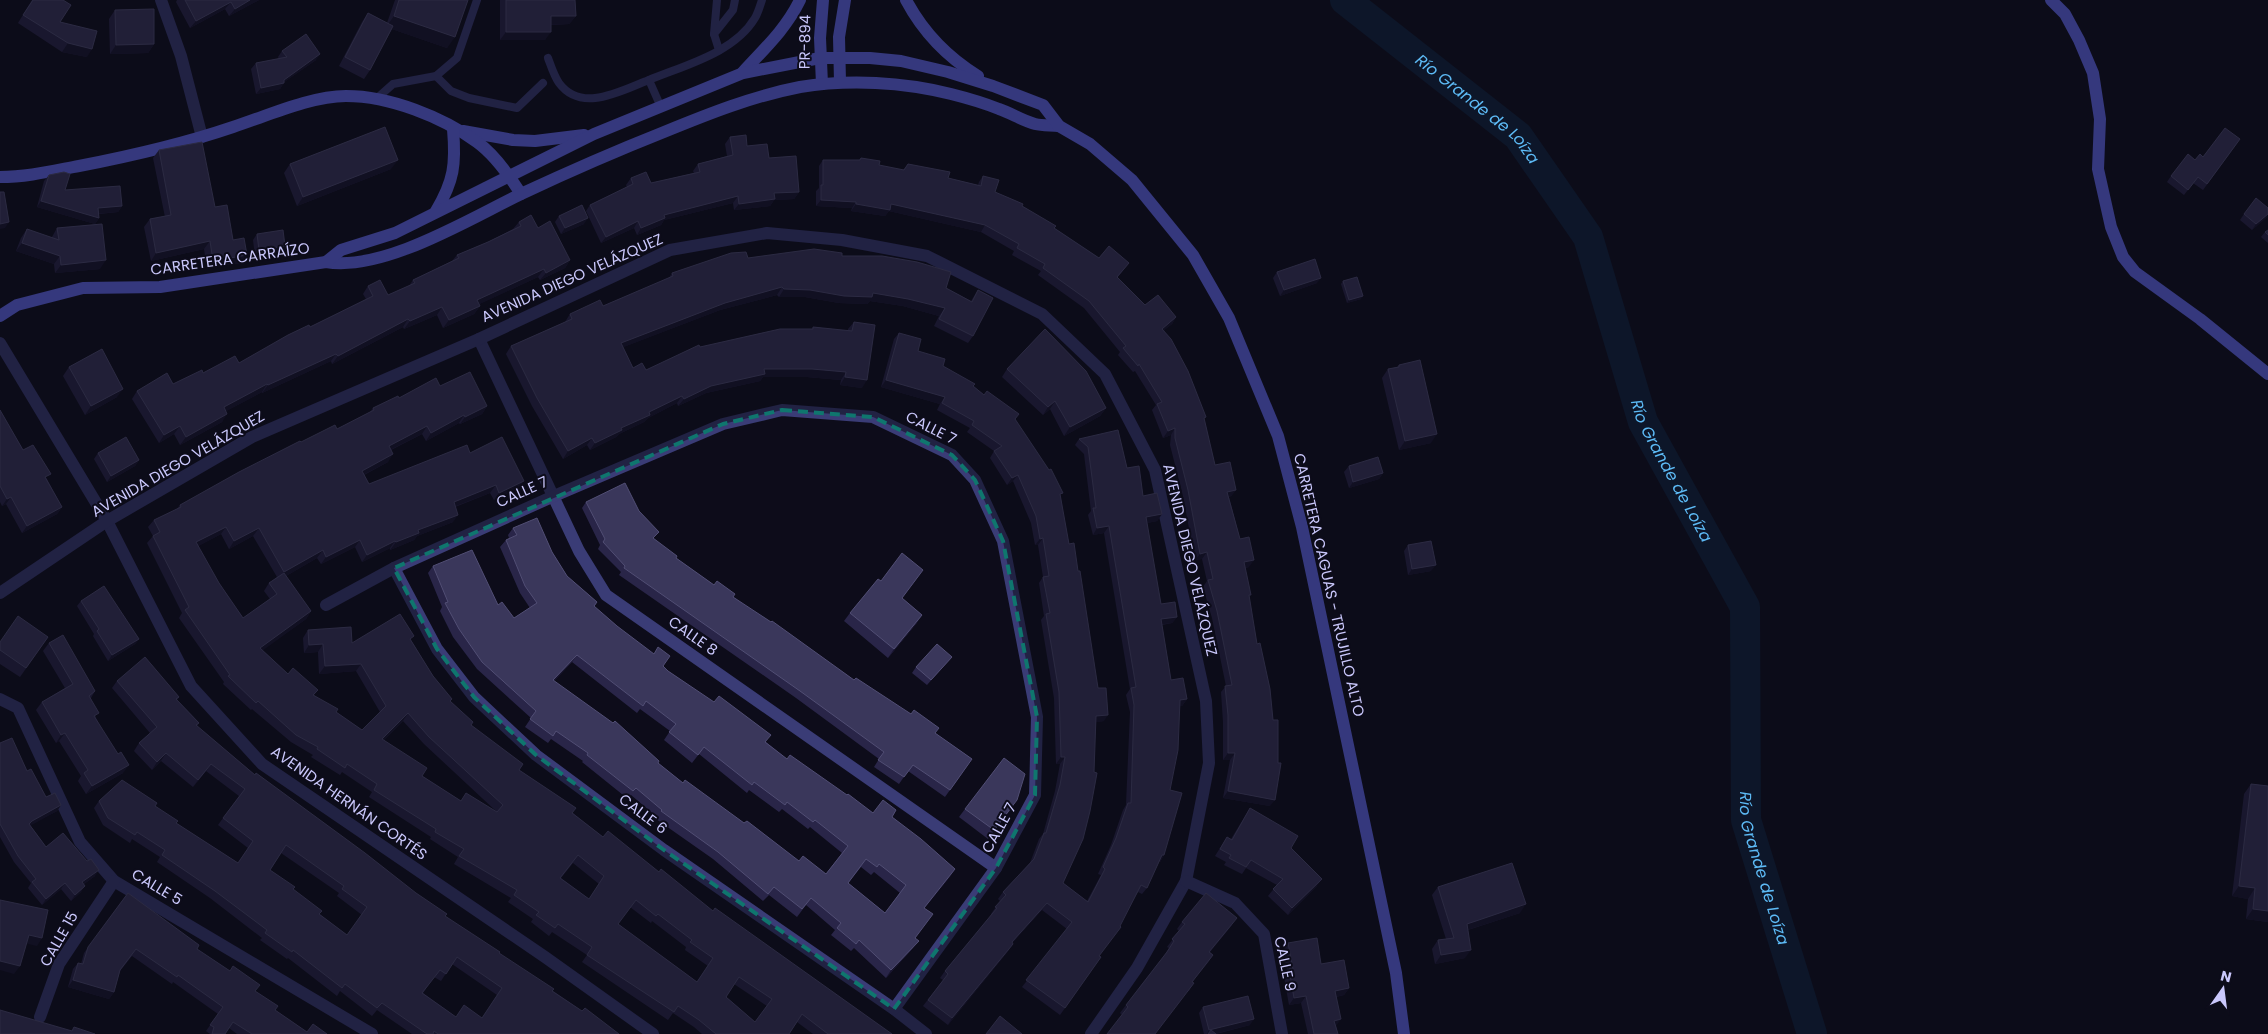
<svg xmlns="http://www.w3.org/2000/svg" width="2268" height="1034" font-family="Poppins,sans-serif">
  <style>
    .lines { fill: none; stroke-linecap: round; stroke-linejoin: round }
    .river { stroke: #0e233c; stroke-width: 30 }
    .lane { stroke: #3a3c76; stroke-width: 8 }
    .street { stroke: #3a3c76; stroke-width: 12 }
    .secondary { stroke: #666df5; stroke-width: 12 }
    .wall { fill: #292548; fill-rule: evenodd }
    .shaded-wall { fill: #17142d }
    .building { fill: #3a375b; stroke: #514e74; fill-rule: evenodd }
    .marked { fill: none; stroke: #0f766e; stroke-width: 4; stroke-dasharray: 10 6; stroke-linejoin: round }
    .labels { text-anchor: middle; stroke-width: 4; stroke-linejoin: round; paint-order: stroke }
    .street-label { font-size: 15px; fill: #cac8fc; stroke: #0d0c1a }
    .water-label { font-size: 16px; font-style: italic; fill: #5dbaf5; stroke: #0d0c1a }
  </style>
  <rect width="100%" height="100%" fill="#0d0c1a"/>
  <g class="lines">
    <path class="river" id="s1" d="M1345,0L1518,136L1588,237L1643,422L1745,607L1746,820L1812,1034"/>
    <g class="lane">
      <polyline points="714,34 717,0"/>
      <polyline points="719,50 714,34 733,10 735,0"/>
      <path d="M548,58C551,66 554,76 559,83C582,114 622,90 649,80"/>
      <polyline points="436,76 451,91 469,98 517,108 543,83"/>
      <polyline points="375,100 393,84 436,76 457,58 477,0"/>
      <path d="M660,105L649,80C685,65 734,53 755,18C758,13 760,6 762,0"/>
    </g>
    <g class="street">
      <polyline points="161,0 181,56 202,137"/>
      <polyline points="479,339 579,551 606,595 996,868"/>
      <polyline points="0,343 107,521 191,686 262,764 545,957 653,1034"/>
      <polyline points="394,568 437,649 474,697 536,755 664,850 894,1009 926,1034"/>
      <polyline points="0,593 107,521 252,437 479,339 670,250 767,233 842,240 927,256 1042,314 1105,374 1155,470 1206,701 1209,763 1186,881 1137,968 1091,1034"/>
      <polyline points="326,605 394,568 554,496 723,424 782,410 873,417 952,455 975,480 1003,541 1037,717 1035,795 996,868 894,1009"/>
      <polyline points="0,699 18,708 80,842 114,881 372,1034"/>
      <polyline points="1186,881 1235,903 1264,934 1282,1034"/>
      <polyline points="40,1017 59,964 114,881"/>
    </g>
    <g class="secondary">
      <path d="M906,0C923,32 947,57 978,76"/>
      <polyline points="2051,0 2065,14 2079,40 2093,73 2100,119 2098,169 2111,227 2123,257 2135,272 2200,319 2268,374"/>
      <path d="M743,72C764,49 786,29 800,0"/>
      <polyline points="840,82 839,37 845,0"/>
      <polyline points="822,84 820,38 823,0"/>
      <polyline points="463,131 513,140 535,141 584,135"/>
      <path d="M0,177C27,177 52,171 79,166C131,156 183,144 233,127C267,116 311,96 346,96C390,96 442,117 477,142C495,155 509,175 521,194"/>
      <path d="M436,211C454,181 456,164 453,129"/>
      <path d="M326,262C383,272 469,219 521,194C568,172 616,151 664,132C708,114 753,96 800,87C849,79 903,82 951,94C967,98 984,103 999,109C1011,113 1023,121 1035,124C1043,126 1051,125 1059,126"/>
      <polyline points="0,316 17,305 83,288 160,287 326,262 341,250 395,233 594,134 743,73 820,58 870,58 901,61 948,72 993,86 1043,105 1059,126 1090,144 1132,180 1193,255 1229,318 1278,436 1302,527 1396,973 1404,1034"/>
    </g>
  </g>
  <g class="wall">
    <polygon points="32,0 63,0 60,22 87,57 62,52 18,23"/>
    <polygon points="177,0 259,0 229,16 225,9 190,28 176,2"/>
    <polygon points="395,0 468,0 447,48 392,29 370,70 364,79 339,66 362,22 368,13 387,23"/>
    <polygon points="500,0 575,0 576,16 569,24 551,25 545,40 500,40"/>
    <polygon points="115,10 154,44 148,53 110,54 109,19"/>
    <polygon points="282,51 316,60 284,82 280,89 256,94 251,69 256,63 279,59 278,57"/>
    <polygon points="730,137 769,158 799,192 794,199 774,200 770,206 734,210 733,203 664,220 661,225 637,235 634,228 601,243 586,211 590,205 627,187 626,185 631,178 651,183 694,173 693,171 698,164 727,156 725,144"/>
    <polygon points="2240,139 2203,190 2193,183 2184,195 2167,182 2171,176 2195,160"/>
    <polygon points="159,150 215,207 233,240 241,263 207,268 204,249 151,261 144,227 150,219 165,217 153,158"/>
    <polygon points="861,158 879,165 903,170 908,164 948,178 978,185 979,182 983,176 995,192 1022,206 1054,228 1099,258 1129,263 1117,278 1145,305 1176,317 1172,324 1164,330 1204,420 1215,465 1236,490 1231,496 1229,497 1240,539 1249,567 1245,568 1249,597 1270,806 1223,798 1230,760 1223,760 1223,722 1221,692 1226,686 1212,618 1203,587 1207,581 1202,559 1195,560 1183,496 1170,445 1171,435 1163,438 1152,410 1156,405 1135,371 1133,372 1118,355 1120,352 1084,308 1038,275 1041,271 1012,255 1014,251 981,232 889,211 885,216 851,211 852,208 816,206 816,191 819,188 819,166 823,160 859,160"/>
    <polygon points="290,164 391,169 297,206 284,173"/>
    <polygon points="49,175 65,190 122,206 118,212 99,214 99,218 95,224 37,207 44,181"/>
    <polygon points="2244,214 2267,217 2252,230 2240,220"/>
    <polygon points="559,216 584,224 561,234 555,222"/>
    <polygon points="519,222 538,228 570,260 565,268 540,280 538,277 479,304 480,306 474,314 443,328 437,315 404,329 403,327 332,364 331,361 262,393 262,392 226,411 222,422 180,445 174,434 159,443 132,399 137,391 173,384 203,373 239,363 366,299 363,294 368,286 388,295 409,286 413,280 452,261 457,255 488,242 513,229"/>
    <polygon points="57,228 100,269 55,273 54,264 16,251 21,238 27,229 52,238 52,237"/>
    <polygon points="2268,230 2268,243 2261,237 2265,232"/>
    <polygon points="257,234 281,252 255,256 253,240"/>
    <polygon points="842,256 946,288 971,301 978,290 973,336 968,343 934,326 939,316 903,306 870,301 867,304 839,303 805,297 779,297 777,295 720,310 623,347 633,368 646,370 700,347 812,329 813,327 848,331 848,329 854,322 862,388 840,385 841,380 807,377 763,377 760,381 706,393 678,406 677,403 648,418 644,422 619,434 616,437 590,450 587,445 563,459 532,406 506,354 511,346 565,322 570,314 603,306 669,278 672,273 748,258"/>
    <polygon points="1277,272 1317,283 1280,296 1273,278"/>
    <polygon points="1343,281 1361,299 1347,303 1341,284"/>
    <polygon points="899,333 918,351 973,386 1015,419 1060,496 1069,544 1104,721 1095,722 1063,883 1087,901 1101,875 1098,874 1111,845 1123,810 1126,805 1130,712 1126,695 1130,689 1104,533 1093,535 1088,515 1091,511 1084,454 1075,445 1079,439 1127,468 1143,496 1162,514 1157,521 1147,523 1161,604 1177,617 1172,623 1162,625 1171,680 1187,699 1182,706 1180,706 1170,790 1164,855 1160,862 1159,862 1147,888 1142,894 1138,892 1099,956 1101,957 1060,1015 1022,987 1067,929 1042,910 1012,943 1009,950 948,1025 923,1006 943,980 940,978 945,971 992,914 991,914 1000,901 998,899 1003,892 1030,863 1039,839 1043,834 1055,791 1060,764 1056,764 1054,698 1041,620 1044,616 1039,583 1043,577 1038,545 1035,545 1031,523 1013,481 1007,485 990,458 994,451 967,432 970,428 937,410 940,404 881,387 894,339"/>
    <polygon points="1399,365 1431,443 1399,450 1382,378 1388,369 1397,367"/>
    <polygon points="69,367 117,397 85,415 63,376"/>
    <polygon points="1007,369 1106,408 1100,416 1064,436 1050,409 1043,415 1002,377"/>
    <path d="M440,386L487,406L482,414L460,424L459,423L426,441L422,434L391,450L388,462L364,475L369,484L470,453L518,488L494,500L490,493L455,507L453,522L417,536L414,540L390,550V548L362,562L355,547L321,564L317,558L286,576L311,611L306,619L262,650L288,674L318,690L314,695L336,712L362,730L380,712L356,671L319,674L318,652L304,653L303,638L308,630L352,643L411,640L433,676L451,702L471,725L519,770L603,837L659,872L713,911L892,1034H813L797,1022L789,1034H702L694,1027L673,1013L668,1020L582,962L587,955L552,932L549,936L531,922L533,919L508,902L511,898L454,864L458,857L430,839L431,837L369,797L372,792L342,772L340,775L311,757L313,755L291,742L252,709L251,710L223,684L224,682L179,618L182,613L147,543L153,536L148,527L154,520L177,509L180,505L301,442L337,429L370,412L373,408L399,398ZM221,534L229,549L253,536L277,577L269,583L264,591L270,599L243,618L219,583L198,546ZM403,721L424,744L497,812L461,801L422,776L384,740ZM573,863L599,884L589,899L561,878ZM630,907L651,923L652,921L686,947L685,950L708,966L697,982L618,924ZM734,984L767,1006L755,1022L726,997Z"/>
    <polygon points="0,410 23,450 47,479 62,507 57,514 22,533 6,504 2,506 0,502"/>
    <polygon points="98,453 139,460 135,466 107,482 94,459"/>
    <polygon points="1349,466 1383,473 1379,479 1349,488 1344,472"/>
    <polygon points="586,502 639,511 654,539 676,558 714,585 733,597 854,680 935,733 972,759 945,797 908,771 899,784 874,767 879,759 796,698 619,575 621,572 598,549 600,545 582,508"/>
    <path d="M513,528L552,552L567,576L597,602L594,607L663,666L668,671L766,742L787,759L873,813L896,810L892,817L955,869L924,908L915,938L913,948L886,978L854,948L851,951L831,935L835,930L806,905L797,917L769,895L763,901L713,859L656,819L657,817L631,795L628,799L582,762L583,761L551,739L548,743L525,727L531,718L477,669L453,637L440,611L442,607L428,573L433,566L498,605L514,618L530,608L520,593L500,547L506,540L509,538L508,535ZM572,662L637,713L640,709L670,731L664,740L692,763L699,754L747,793L749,790L779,812L782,809L808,829L810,827L842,853L826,874L799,861L744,823L683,783L554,681ZM861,867L871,875L874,872L900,893L885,913L848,883Z"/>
    <polygon points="1408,545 1431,571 1408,575 1404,551"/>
    <polygon points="917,578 902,598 922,615 916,624 888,658 844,621 850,613 881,581"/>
    <polygon points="81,601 139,639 135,644 108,661 93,636 94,634 77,606"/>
    <polygon points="48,637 20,677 0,664 0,642"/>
    <polygon points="49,643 95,691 91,698 96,718 123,773 86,794 78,781 81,776 59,741 56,743 36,710 42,702 65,688 43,651"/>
    <polygon points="947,662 927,685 912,673 916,667"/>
    <path d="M117,681L179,697L177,700L199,723L197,726L255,775L445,916L582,1011L619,1034H412L377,1010L372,1016L340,991L337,996L288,958L287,959L260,940L262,938L210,898L157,862L160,857L132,839L130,843L103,825L94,808L99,801L155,806L176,823L238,863L248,848L218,825L239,796L206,771L193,787L161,761L152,770L134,751L139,743L150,733L112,688ZM281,853L339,893L337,896L362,915L347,935L319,914L293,889L270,870ZM452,964L497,995L482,1018L456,1017L423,993L434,977L441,981Z"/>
    <polygon points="0,743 27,771 46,797 61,805 57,811 30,825 46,847 95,876 84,884 81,892 71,901 61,889 42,905 28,888 31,883 14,862 0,837"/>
    <polygon points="2251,784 2268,786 2268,922 2246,919 2248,899 2232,896 2244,794"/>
    <polygon points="1250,808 1291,848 1317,886 1288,915 1268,896 1277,885 1246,868 1242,874 1224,865 1226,862 1215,856 1227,837 1231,839"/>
    <polygon points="965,809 1011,809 988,839 959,817"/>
    <polygon points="1438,887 1520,913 1468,930 1465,958 1435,964 1432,949 1438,940 1446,939 1432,895"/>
    <polygon points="128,893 197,949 255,991 275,1010 307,1032 327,1034 237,1034 229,1028 225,1034 210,1034 206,1031 218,1014 173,982 172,984 132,956 120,971 114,992 109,999 68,987 73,969 78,963 81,964 84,953"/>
    <polygon points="1182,922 1232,925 1210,952 1213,955 1192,982 1189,991 1122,1015 1120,1013 1126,1005 1164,956 1169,948 1167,947 1179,931 1177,929"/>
    <polygon points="1288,943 1321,964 1349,988 1344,995 1336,997 1336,1026 1338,1034 1308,1034 1301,1003 1289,1005 1284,977 1287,972 1283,950"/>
    <polygon points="1203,1007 1250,1025 1216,1034 1204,1034 1199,1013"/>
  </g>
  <g class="shaded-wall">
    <polygon points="250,0 259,0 229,16 235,9"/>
    <polygon points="231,2 225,9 190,28 196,21"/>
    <polygon points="394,16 455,37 447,48 386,27"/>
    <polygon points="551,16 576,16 569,24 545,25"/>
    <polygon points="506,32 551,32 545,40 500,40"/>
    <polygon points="68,43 92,49 87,57 62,52"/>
    <polygon points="154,44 148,53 110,54 116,45"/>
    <polygon points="320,54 316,60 283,83 284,83 280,89 256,94 261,88 284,80"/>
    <polygon points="398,160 391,169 297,206 303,197"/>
    <polygon points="799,192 794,199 774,200 770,206 734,210 739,204 774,193"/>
    <polygon points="738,196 733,203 664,220 661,225 637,235 641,228 664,215"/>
    <polygon points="821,200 856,202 852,208 816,206"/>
    <polygon points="41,201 99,218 95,224 37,207"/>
    <polygon points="856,204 891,204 985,225 981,232 889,211 885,216 851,211"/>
    <polygon points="122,206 118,212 94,214 98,208"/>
    <polygon points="2268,214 2267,217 2252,230 2256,224"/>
    <polygon points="588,218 584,224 561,234 565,228"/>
    <polygon points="638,221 634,228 601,243 606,237"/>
    <polygon points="9,222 5,228 0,229 0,224"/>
    <polygon points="210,241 204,249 151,261 156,253"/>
    <polygon points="22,243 60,256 54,264 16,251"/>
    <polygon points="285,246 281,252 255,256 259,250"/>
    <polygon points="247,255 241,263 207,268 213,261"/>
    <polygon points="106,260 100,269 55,273 61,265"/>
    <polygon points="570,260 565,268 540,280 546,273"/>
    <polygon points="544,269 538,277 471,308 477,300"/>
    <polygon points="1321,278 1317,283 1280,296 1284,290"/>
    <polygon points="782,287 777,295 720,310 616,350 621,343 725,303"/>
    <polygon points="784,289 810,290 873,293 908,299 945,308 939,316 903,306 870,301 867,304 839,303 805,297 779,297"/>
    <polygon points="1363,296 1361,299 1347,303 1349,300"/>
    <polygon points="480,306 474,314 443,328 449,320"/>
    <polygon points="442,307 437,315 404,329 410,321"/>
    <polygon points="1176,317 1172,324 1158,335 1162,329"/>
    <polygon points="408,319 403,327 332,364 338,356"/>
    <polygon points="336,354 331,361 262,393 268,385"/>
    <polygon points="764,369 812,369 846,372 841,380 807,377 763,377 760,381 706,393 678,406 684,399 711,386"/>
    <polygon points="845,377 867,380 862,388 840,385"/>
    <polygon points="886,380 945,397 940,404 881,387"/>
    <polygon points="267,384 262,392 219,415 224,407"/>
    <polygon points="123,389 117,397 85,415 91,406"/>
    <polygon points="682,396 677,403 648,418 644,422 619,434 616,437 590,450 595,443 649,412"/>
    <polygon points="1055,401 1050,409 1043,415 1048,407"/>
    <polygon points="487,406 482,414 460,424 465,417"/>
    <polygon points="1106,408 1100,416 1064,436 1070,427"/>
    <polygon points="227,414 222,422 180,445 186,437"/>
    <polygon points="464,415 459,423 426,441 431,433"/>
    <polygon points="180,426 174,434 159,443 164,435"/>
    <polygon points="427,426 422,434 384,453 389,446"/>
    <polygon points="1175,428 1171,435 1163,438 1168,431"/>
    <polygon points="1437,434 1431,443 1399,450 1405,441"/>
    <polygon points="592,438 587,445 563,459 568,451"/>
    <polygon points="393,454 388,462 357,478 362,471"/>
    <polygon points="139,460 135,466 107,482 111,476"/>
    <polygon points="1383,473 1379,479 1349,488 1353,482"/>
    <polygon points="1018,475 1013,481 1007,485 1012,478"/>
    <polygon points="524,481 518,488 494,500 499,493"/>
    <polygon points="496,485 490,493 448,509 454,502"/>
    <polygon points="1236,490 1231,496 1223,499 1227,492"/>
    <polygon points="11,497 6,504 2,506 7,499"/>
    <polygon points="62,507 57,514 22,533 27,526"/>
    <polygon points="1162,514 1157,521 1142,524 1146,517"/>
    <polygon points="458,515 453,522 417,536 414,540 390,550 396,542 418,530"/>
    <polygon points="1109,526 1104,533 1093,535 1097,528"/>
    <polygon points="226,527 221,534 191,550 196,542"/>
    <polygon points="259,528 253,536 229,549 234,541"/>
    <polygon points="1043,538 1038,545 1035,545 1040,539"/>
    <polygon points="360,540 355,547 321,564 326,557"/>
    <polygon points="395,541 390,548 362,562 367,555"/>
    <polygon points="323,550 317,558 279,580 284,572"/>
    <polygon points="1207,552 1202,559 1195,560 1200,554"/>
    <polygon points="1254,560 1249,567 1239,569 1244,562"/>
    <polygon points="1436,565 1431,571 1408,575 1412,569"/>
    <polygon points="311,611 306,619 255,656 260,648"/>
    <polygon points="922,615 916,624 888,658 894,649"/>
    <polygon points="1177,617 1172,623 1156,625 1161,619"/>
    <polygon points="139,639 135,644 108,661 112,655"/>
    <polygon points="323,644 318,652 304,653 309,645"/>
    <polygon points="577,655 572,662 548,688 553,680"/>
    <polygon points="361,664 356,671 319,674 325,666"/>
    <polygon points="1187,699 1182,706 1175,707 1180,700"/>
    <polygon points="408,713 403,721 377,747 382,739"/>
    <polygon points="1108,715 1104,721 1091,723 1096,716"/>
    <polygon points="65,733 59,741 56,743 61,735"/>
    <polygon points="166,753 161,761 152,770 157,762"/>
    <polygon points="1228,753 1235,753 1230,760 1223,760"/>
    <polygon points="1061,757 1065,757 1060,764 1056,764"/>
    <polygon points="211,764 206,771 193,787 198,780"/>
    <polygon points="129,765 123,773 86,794 92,786"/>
    <polygon points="1228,791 1275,800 1270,806 1223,798"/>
    <polygon points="61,805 57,811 28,827 32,821"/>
    <polygon points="1162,855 1164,855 1160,862 1157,861"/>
    <polygon points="955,869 950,877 919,915 924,908"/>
    <polygon points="99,870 95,876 78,888 82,882"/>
    <polygon points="1322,879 1317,886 1288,915 1292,908"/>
    <polygon points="65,883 61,889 42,905 46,899"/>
    <polygon points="85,886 81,892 71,901 75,895"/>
    <polygon points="2239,886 2255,888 2248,899 2232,896"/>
    <polygon points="1047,903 1042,910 1007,949 1012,942"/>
    <polygon points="1526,904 1520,913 1461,932 1467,924"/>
    <polygon points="2253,909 2268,911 2268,922 2246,919"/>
    <polygon points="1237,918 1232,925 1204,959 1209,952"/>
    <polygon points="29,935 42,938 37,946 24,943"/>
    <polygon points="919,941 913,948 886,978 891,970"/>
    <polygon points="1013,944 1009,950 948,1025 952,1018"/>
    <polygon points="1471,950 1465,958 1435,964 1441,955"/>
    <polygon points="1213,955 1208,963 1186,989 1192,982"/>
    <polygon points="0,961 20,966 14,974 0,970"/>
    <polygon points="73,980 114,992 109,999 68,987"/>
    <polygon points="1349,988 1344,995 1330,998 1335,991"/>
    <polygon points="1306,996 1301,1003 1289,1005 1294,998"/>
    <polygon points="1254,1019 1250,1025 1214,1034 1207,1034 1209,1030"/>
    <polygon points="1341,1019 1336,1026 1334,1021"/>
  </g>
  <g class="building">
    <polygon points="33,0 63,0 71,5 60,22 97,31 92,49 68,43 23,15"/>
    <polygon points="185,0 250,0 235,9 231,2 196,21"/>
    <polygon points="399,0 468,0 455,37 394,16"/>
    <polygon points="506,0 575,0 576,16 551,16 551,32 506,32"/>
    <polygon points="154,9 154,44 116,45 115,10"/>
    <polygon points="368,13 393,26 370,70 345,57"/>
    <polygon points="306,34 320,54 284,80 284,83 261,88 256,63 287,57 282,51"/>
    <polygon points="385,127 398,160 303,197 290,164"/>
    <polygon points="2225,128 2240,139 2207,184 2198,177 2188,190 2171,176 2188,154 2195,160 2200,154 2203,157"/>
    <polygon points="746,135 747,146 767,144 769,158 796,156 799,192 774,193 775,199 739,204 738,196 664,215 665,218 641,228 638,221 606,237 590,205 633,184 631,178 646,172 651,183 700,172 698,164 733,155 730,137"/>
    <polygon points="202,142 215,207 227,205 233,240 244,238 247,255 213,261 210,241 156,253 150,219 171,215 159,150"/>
    <polygon points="861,158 880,161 879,165 904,170 908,164 950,172 948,178 981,186 983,176 999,180 995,192 1023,204 1022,206 1056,226 1054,228 1099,258 1109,246 1129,263 1117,277 1145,305 1158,295 1176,317 1162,329 1171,339 1188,371 1206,417 1204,418 1215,465 1230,462 1236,490 1227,492 1240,539 1249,537 1254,560 1244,562 1251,595 1249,595 1257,644 1260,643 1270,689 1273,720 1278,720 1278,763 1281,763 1275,800 1228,791 1235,753 1228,753 1228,715 1225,686 1232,685 1217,611 1208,580 1213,579 1207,552 1200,554 1188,490 1175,438 1175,428 1168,431 1157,404 1162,402 1139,364 1138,366 1123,348 1126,346 1089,301 1043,268 1045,264 1017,248 1019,244 985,225 891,204 890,210 856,204 856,202 821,200 821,185 823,185 823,160 860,160"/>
    <polygon points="64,172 70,174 65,190 120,186 122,206 98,208 99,218 41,201 49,175"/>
    <polygon points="0,192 4,192 9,222 0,224"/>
    <polygon points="2256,198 2268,208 2268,214 2256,224 2244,214"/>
    <polygon points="582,205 588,218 565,228 559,216"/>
    <polygon points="531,215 538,228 550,221 570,260 546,273 544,269 477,300 480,306 449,320 442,307 410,321 408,319 338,356 336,354 268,385 267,384 224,407 227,414 186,437 180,426 164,435 137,391 167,373 173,384 202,370 203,373 235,356 239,363 288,335 309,325 310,327 373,296 368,286 380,280 388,295 415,283 413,280 459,258 457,255 488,242 521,226 519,222"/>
    <polygon points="102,224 106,260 61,265 60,256 22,243 27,229 59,240 57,228"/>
    <polygon points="283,230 285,246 259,250 257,234"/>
    <polygon points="2268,230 2268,235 2265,232"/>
    <polygon points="814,249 842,253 842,256 882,256 917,262 951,272 946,288 972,302 978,290 993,298 973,336 939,319 945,308 908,299 873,293 872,297 844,296 810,290 784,289 782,287 725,303 621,343 633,368 642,363 646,370 699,345 700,347 780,329 813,329 813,327 852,331 854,322 875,325 867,380 845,377 846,372 812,369 764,369 765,374 711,386 684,399 682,396 649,412 650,415 621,428 622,430 595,443 592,438 568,451 537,398 511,346 572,319 570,314 600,300 603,306 673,276 672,273 731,253 746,252 748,258"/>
    <polygon points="1315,259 1321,278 1284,290 1277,272"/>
    <polygon points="1357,277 1363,296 1349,300 1343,281"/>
    <polygon points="1045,329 1086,371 1106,408 1070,427 1055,401 1048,407 1007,369"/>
    <polygon points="899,333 921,339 918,351 945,359 943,366 975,384 973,386 984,395 987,391 1019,414 1015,419 1049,470 1051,469 1063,493 1060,494 1069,544 1074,543 1078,571 1080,571 1098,688 1106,688 1108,715 1096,716 1094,772 1097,773 1090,811 1083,839 1063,883 1088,902 1105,869 1103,867 1116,838 1128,803 1131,803 1134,705 1131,688 1136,687 1109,526 1097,528 1093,508 1096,508 1088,447 1079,439 1118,430 1127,468 1139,466 1143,496 1157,493 1162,514 1146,517 1161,604 1175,602 1177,617 1161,619 1171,680 1183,678 1187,699 1180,700 1178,750 1170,790 1182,793 1164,855 1162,855 1147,888 1141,885 1120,926 1121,927 1099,956 1101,957 1065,1008 1026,980 1072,922 1047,903 1012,942 1013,944 952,1018 928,1000 948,974 945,971 997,908 995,907 1006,895 1003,892 1034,859 1044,833 1046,833 1060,785 1065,757 1061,757 1059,692 1046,614 1050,613 1043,577 1049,576 1043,538 1040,539 1036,516 1018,475 1012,478 994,451 1002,446 972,425 974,421 942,403 945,397 886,380"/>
    <polygon points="102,349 123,389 91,406 69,367"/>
    <polygon points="1420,360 1437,434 1405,441 1388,369 1399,367 1399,365"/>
    <path d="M470,372L487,406L465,417L464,415L431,433L427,426L389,446L393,454L362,471L369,484L467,445L470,453L502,437L524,481L499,493L496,485L454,502L458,515L418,530L419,533L396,542L395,541L367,555L360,540L326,557L323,550L284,572L259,528L234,541L226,527L196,542L219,583L243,618L277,594L269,583L284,573L311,611L260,648L288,674L293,668L318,690L313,695L338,709L336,712L362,730L386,706L361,664L325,666L323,644L309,645L308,630L351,627L352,643L400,614L414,636L410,639L433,676L452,699L450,701L473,722L471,725L523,764L519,770L576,808L572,813L603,837L608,831L659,872L661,869L713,911L715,908L892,1034H828L802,1014L789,1034H716L699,1020L678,1006L674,1012L587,955L592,947L558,924L555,928L536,915L539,912L514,895L517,890L459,856L464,849L435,832L436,829L374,790L377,784L347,764L345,768L317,749L318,747L296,735L258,701L256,703L228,676L230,675L185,610L189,607L153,536L160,532L154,520L181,507L180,505L239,472L300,441L301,442L335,425L337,429L374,410L373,408L398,396L399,398L436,378L440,386ZM408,713L429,737L503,805L497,812L466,793L461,801L422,776L427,768L382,739ZM578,855L604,876L589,899L560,878ZM636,900L656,916L658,914L692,940L690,942L713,958L697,982L618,924ZM739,977L772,999L755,1022L726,997Z"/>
    <polygon points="0,410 23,450 33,445 51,474 45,477 62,507 27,526 11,497 7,499 0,486"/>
    <polygon points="126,437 139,460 111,476 98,453"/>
    <polygon points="1378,457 1383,473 1353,482 1349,466"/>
    <polygon points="625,483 639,511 659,532 653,538 677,556 676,558 714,585 717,581 735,594 733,597 771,622 772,621 854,680 856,678 911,714 914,710 939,728 935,733 972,759 950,790 913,765 904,777 878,760 884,752 800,691 624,568 625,566 603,542 605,539 586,502"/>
    <path d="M537,518L552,552L567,576L597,602L594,606L617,626L654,654L658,647L670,656L663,666L668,671L714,702L719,696L771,735L765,742L787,759L790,755L847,795L848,794L873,813L883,800L896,810L892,817L921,839L955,869L924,908L933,914L915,938L919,941L891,970L859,940L856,944L837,928L841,923L811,898L802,909L774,887L768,894L718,852L661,811L662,810L636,788L633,791L587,755L588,753L556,731L553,736L530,719L536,711L482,662L459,629L445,603L448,602L433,566L472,550L498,605L502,602L514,618L537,603L525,586L506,540L517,535L513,528ZM577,655L643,706L646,701L676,724L669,732L698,755L704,747L752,785L754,782L785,805L787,802L813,822L815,820L848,846L826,874L803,856L799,861L747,821L744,823L685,780L683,783L658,763L659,761L615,721L613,723L553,680ZM866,859L877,867L879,864L906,885L885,913L848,883Z"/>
    <polygon points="1431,541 1436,565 1412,569 1408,545"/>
    <polygon points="902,553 923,570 902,598 922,615 894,649 850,613 878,579 881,581"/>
    <polygon points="104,586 139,639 112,655 97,631 99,629 81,601"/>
    <polygon points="18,616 48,637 26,668 0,650 0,642"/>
    <polygon points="63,635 95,691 89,696 99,713 94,716 118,754 121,752 129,765 92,786 84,773 88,770 65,733 61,735 42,702 73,684 49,643"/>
    <polygon points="937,644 952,657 931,680 916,667"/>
    <path d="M145,657L179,697L176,699L199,723L196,725L255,775L256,773L365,853L416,893L447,914L445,916L500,952L499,953L554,989L552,991L582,1011L585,1008L619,1034H438L434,1031L433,1034H427L382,1003L377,1008L345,984L342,988L293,950L292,952L265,933L267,930L215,891L162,855L165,850L137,832L135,835L108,818L99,801L122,780L157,803L155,806L178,821L176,823L238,863L253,841L223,818L245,789L211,764L198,780L166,753L157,762L139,743L157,727L117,681ZM286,845L344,886L342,889L367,907L347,935L319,914L322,911L293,889L295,887L270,870ZM457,957L502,988L482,1018L464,1005L456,1017L422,993L440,970L446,974Z"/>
    <polygon points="12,738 27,771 31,769 46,797 55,793 61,805 32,821 29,824 46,847 63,833 87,861 91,859 99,870 82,882 85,886 75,895 65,883 46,899 32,882 36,879 18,856 0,824 0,743"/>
    <polygon points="1004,758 1025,774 1017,800 994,830 965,809"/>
    <polygon points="2251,784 2268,786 2268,911 2253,909 2255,888 2239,886"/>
    <polygon points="1250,808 1298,836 1291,848 1322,879 1292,908 1273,889 1283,879 1251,860 1246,867 1229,858 1231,855 1220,849 1227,837 1232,840"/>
    <polygon points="1512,863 1526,904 1467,924 1471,950 1441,955 1438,940 1454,938 1438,887"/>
    <polygon points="128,893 199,945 197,949 230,971 233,966 260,985 255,991 278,1006 275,1010 307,1032 313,1024 327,1034 252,1034 233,1022 225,1034 212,1034 214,1027 210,1025 223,1007 178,975 177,977 136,949 120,970 114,992 73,980 78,963 83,964 88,947"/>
    <polygon points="1206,893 1237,918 1209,952 1213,955 1192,982 1194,983 1155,1034 1107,1034 1128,1007 1126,1005 1167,952 1174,941 1172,939 1185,924 1182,922"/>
    <polygon points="0,900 48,910 42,938 29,935 20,966 0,961"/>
    <polygon points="1317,938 1321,964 1344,960 1349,988 1335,991 1341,1019 1334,1021 1338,1034 1314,1034 1306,996 1294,998 1289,969 1293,969 1288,943"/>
    <polygon points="1248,996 1254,1019 1209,1030 1203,1007"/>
    <polygon points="0,1010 72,1031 74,1027 95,1034 0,1034"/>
    <polygon points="1000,1016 1022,1034 986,1034"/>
    <polygon points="1211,1030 1216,1034 1208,1034"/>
  </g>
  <path d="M0 0H2268V1034H0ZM782,410L873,417L952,455L975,480L1003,541L1037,717L1035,795L996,868L894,1009L664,850L536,755L474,697L437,649L394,568L723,424Z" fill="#0d0c1a" fill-opacity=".55" fill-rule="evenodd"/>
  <path class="marked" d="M782,410L873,417L952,455L975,480L1003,541L1037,717L1035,795L996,868L894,1009L664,850L536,755L474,697L437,649L394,568L723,424Z"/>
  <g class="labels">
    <g class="street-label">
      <text transform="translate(805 42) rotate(-89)" y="5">PR-894</text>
      <text transform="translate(230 259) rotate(-8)" y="5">CARRETERA CARRAÍZO</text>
      <text transform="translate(572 278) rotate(-24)" y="5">AVENIDA DIEGO VELÁZQUEZ</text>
      <text transform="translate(931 428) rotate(27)" y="5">CALLE 7</text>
      <text transform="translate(178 464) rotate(-30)" y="5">AVENIDA DIEGO VELÁZQUEZ</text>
      <text transform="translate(522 492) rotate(-24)" y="5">CALLE 7</text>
      <text transform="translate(1190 560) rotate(77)" y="5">AVENIDA DIEGO VELÁZQUEZ</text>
      <text transform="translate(1329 585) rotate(77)" y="5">CARRETERA CAGUAS - TRUJILLO ALTO</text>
      <text transform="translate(693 636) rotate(35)" y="5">CALLE 8</text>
      <text transform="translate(349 803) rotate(35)" y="5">AVENIDA HERNÁN CORTÉS</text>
      <text transform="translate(643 814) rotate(37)" y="5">CALLE 6</text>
      <text transform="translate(999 828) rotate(-61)" y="5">CALLE 7</text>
      <text transform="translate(157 887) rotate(31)" y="5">CALLE 5</text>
      <text transform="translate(59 939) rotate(-60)" y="5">CALLE 15</text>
      <text transform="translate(1285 964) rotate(78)" y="5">CALLE 9</text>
    </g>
    <g class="water-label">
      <text dy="6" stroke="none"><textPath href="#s1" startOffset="172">Río Grande de Loíza</textPath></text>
      <text dy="6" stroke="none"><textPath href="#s1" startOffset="592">Río Grande de Loíza</textPath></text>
      <text dy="6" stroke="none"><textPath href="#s1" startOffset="1011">Río Grande de Loíza</textPath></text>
    </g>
  </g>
  <g transform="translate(2223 989) rotate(14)" stroke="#0d0c1a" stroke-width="4" paint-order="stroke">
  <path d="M0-4L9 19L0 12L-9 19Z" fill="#cac8fc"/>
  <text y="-8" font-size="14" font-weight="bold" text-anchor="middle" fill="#cac8fc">N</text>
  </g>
</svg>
